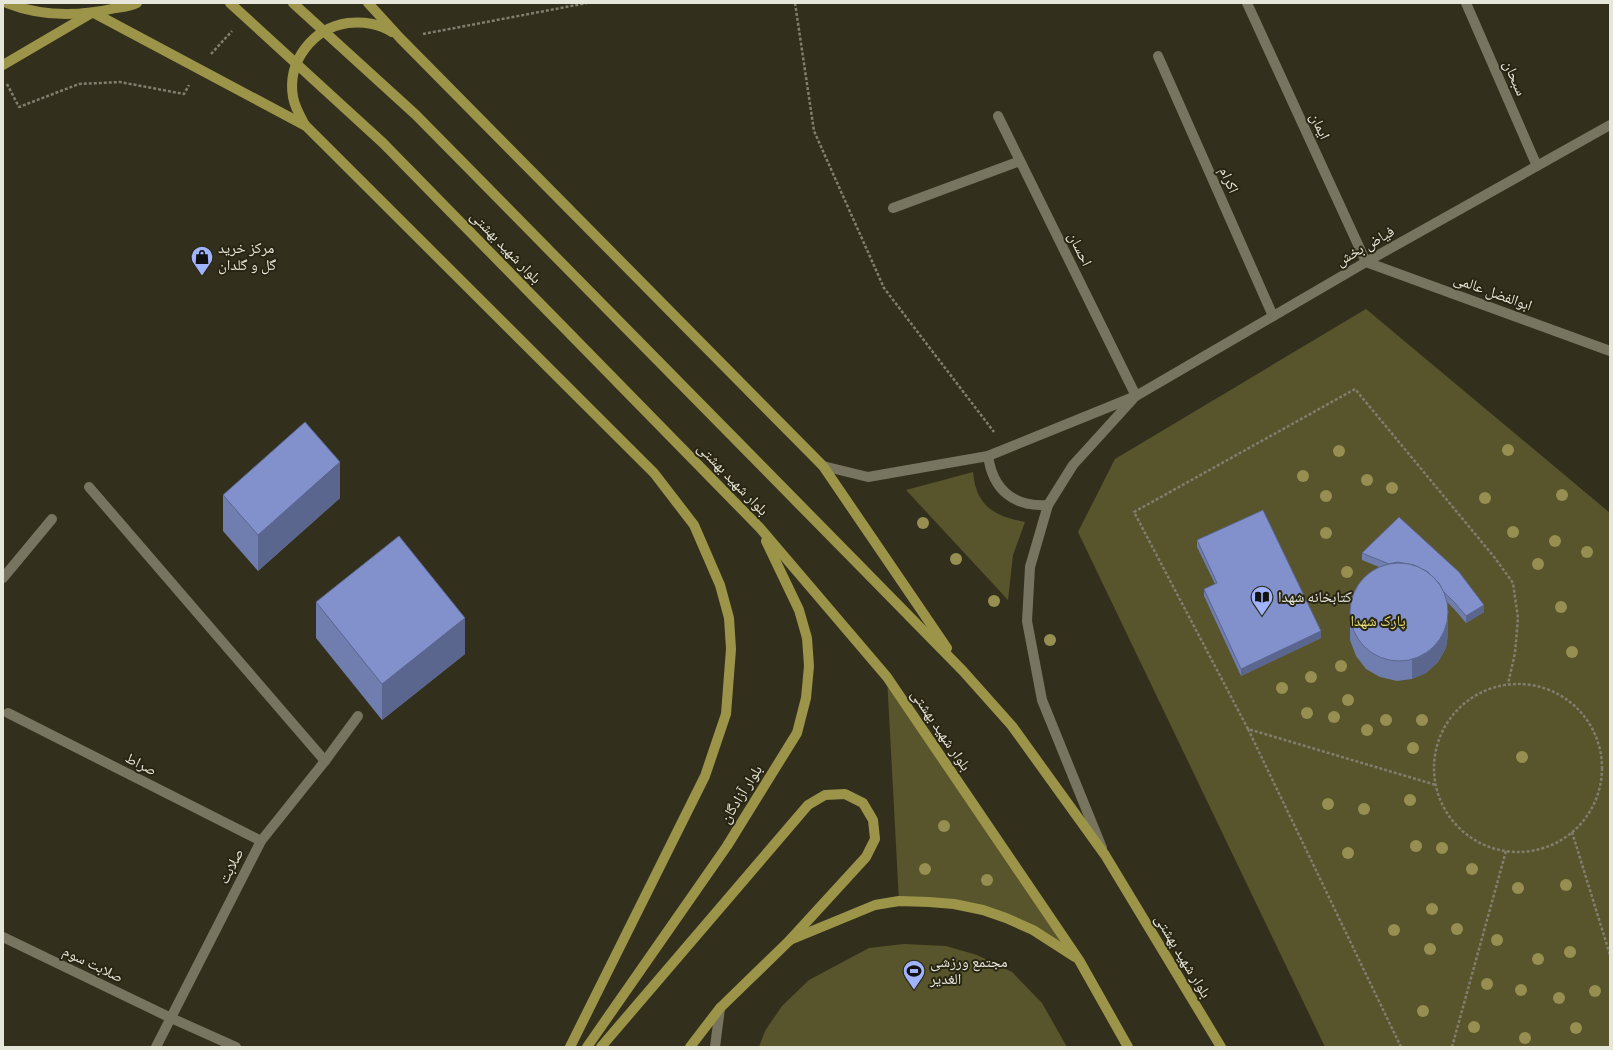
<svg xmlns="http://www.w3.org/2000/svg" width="1613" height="1050" font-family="'Exo 2','Noto Naskh Arabic',sans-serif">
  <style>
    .green { fill: #58542b }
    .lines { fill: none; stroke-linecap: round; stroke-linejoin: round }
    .path { stroke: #807e6e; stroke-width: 2.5; stroke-dasharray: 3 2; stroke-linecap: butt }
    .minor { stroke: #77755f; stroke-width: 10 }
    .major { stroke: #9c9448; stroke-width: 10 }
    .tree { fill: #968f51 }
    .wall { fill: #707daf }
    .shaded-wall { fill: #5b668f }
    .building { fill: #8291cc; stroke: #5b668f }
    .labels { text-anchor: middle; stroke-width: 4; stroke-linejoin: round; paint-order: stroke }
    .street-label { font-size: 15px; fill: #e7e6da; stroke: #282613 }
    .poi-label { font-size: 15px; fill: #e7e6da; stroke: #282613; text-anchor: start }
    .park-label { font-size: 15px; fill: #e7dd7c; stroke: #282613 }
  </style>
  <rect width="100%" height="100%" fill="#32301d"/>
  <g class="green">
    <polygon points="1366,309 1610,513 1610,1047 1325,1047 1078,532 1115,459"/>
    <path d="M973,472C976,506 994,516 1025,522L1013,555L1008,600L906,490Z"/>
    <polygon points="887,677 1079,960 1033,930 983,910 899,901"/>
    <polygon points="904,944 946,946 977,955 1012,972 1042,1003 1067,1047 759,1047 765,1031 782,1006 809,980 869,948"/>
  </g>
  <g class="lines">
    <g class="path">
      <polyline points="795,3 814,131 884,288 994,432"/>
      <polyline points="423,34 587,3"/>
      <polyline points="211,54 232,31"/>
      <polyline points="7,84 19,107 79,84 120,82 184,94 189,85"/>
      <circle cx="1518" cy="768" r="84"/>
      <polyline points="1248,729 1134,512 1355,389 1495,558 1513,583 1518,618 1515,653 1508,684"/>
      <polyline points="1572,832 1610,955"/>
      <polyline points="1401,1047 1248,729 1436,785"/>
      <polyline points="1452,1047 1506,851"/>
    </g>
    <g class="minor">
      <polyline points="1247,3 1366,262 1610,351"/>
      <polyline points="1466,3 1537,166"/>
      <polyline points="1158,56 1273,316"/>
      <polyline points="998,116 1136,396"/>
      <polyline points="893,208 1020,161"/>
      <path d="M988,456C993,490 1013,507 1048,505"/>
      <polyline points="823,466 868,477 988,456 1136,396 1366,262 1610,125"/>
      <polyline points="89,487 325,761"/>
      <polyline points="3,578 52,519"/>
      <polyline points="8,713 261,841"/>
      <polyline points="1102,848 1042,700 1027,621 1030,567 1048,505 1073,465 1133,399"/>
      <polyline points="3,937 171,1018 236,1047"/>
      <polyline points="156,1047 261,841 325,761 358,716"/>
      <polyline points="715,1047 720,1008"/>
    </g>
    <g class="major">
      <path d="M7,3C42,17 81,16 116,8C123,7 131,6 137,3"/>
      <polyline points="230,3 383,143 760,528 887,677 1079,960 1128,1047"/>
      <polyline points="293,3 416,115 861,567 963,671 1012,726 1105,855 1221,1047"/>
      <polyline points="368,3 400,38 823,466 947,648"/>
      <polyline points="94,13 306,126 654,473 694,525 720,585 729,618 731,649 726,714 705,776 570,1047"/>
      <polyline points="3,65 90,14"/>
      <path d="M305,125C300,116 295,108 293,97C287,61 313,28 348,23C363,21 380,24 392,32"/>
      <polyline points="587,1047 727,846 797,733 806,698 809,666 807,638 799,610 766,541"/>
      <polyline points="601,1047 808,805 825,795 845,794 863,803 873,820 875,839 866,857 790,940"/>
      <polyline points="690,1047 720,1008 790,940 875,905 899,901 929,902 954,904 983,910 1006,918 1033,930 1075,957"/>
    </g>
  </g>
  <g class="tree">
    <circle cx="1508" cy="450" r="6"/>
    <circle cx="1339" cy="451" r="6"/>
    <circle cx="1303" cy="476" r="6"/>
    <circle cx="1367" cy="480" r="6"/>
    <circle cx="1392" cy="488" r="6"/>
    <circle cx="1562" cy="495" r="6"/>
    <circle cx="1326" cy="496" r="6"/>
    <circle cx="1485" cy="498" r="6"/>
    <circle cx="923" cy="523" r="6"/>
    <circle cx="1513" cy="532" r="6"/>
    <circle cx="1326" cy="533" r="6"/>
    <circle cx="1555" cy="541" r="6"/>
    <circle cx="1587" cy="552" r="6"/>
    <circle cx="956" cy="559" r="6"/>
    <circle cx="1538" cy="564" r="6"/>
    <circle cx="1347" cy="572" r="6"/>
    <circle cx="994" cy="601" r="6"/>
    <circle cx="1561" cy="607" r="6"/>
    <circle cx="1050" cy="640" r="6"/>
    <circle cx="1572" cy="652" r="6"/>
    <circle cx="1341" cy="666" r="6"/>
    <circle cx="1311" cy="677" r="6"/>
    <circle cx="1282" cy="688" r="6"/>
    <circle cx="1348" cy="700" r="6"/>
    <circle cx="1307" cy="713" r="6"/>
    <circle cx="1334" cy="717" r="6"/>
    <circle cx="1386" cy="720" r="6"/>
    <circle cx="1422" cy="720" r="6"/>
    <circle cx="1367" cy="730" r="6"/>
    <circle cx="1413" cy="748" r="6"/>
    <circle cx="1522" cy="757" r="6"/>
    <circle cx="1410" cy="800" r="6"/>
    <circle cx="1328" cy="804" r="6"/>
    <circle cx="1364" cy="809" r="6"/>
    <circle cx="944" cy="826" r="6"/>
    <circle cx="1416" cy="846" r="6"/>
    <circle cx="1442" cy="848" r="6"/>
    <circle cx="1348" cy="853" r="6"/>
    <circle cx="925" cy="869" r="6"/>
    <circle cx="1472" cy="869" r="6"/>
    <circle cx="987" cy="880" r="6"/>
    <circle cx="1566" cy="885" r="6"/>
    <circle cx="1518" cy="888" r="6"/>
    <circle cx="1432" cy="909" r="6"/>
    <circle cx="1457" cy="929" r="6"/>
    <circle cx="1394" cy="930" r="6"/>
    <circle cx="1497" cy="940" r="6"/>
    <circle cx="1430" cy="949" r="6"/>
    <circle cx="1570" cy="952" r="6"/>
    <circle cx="1538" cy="959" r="6"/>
    <circle cx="1487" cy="984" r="6"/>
    <circle cx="1521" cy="990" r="6"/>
    <circle cx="1595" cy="991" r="6"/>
    <circle cx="1559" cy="998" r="6"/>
    <circle cx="1423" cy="1011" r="6"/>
    <circle cx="1474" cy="1027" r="6"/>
    <circle cx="1576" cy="1028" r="6"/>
    <circle cx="1525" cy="1038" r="6"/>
  </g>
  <g class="wall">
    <polygon points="223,495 340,498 258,571 223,531"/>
    <polygon points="1399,517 1484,612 1466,623 1455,610 1447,602 1448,633 1446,648 1438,662 1426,673 1412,679 1397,681 1380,677 1366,669 1356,656 1350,640 1350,620 1379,567 1362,560 1362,553"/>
    <polygon points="1197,540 1321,638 1241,676 1204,596 1204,589 1215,584 1197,547"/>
    <polygon points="316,602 465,654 382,720 316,638"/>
  </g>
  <g class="shaded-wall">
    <polygon points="340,462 340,498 258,571 258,535"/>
    <polygon points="1484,605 1484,612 1466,623 1466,616"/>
    <polygon points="1448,613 1448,633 1446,648 1438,662 1426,673 1412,679 1412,659"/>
    <polygon points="465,618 465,654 382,720 382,684"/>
    <polygon points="1321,631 1321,638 1241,676 1241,669"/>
  </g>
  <g class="building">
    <polygon points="305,422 340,462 258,535 223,495"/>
    <polygon points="1263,510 1321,631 1241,669 1204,589 1217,583 1197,540"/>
    <polygon points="1399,517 1459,572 1484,605 1466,616 1455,603 1443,591 1439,583 1428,572 1414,565 1397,562 1389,564 1362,553"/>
    <polygon points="399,536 465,618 382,684 316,602"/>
    <circle cx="1399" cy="612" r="49"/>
  </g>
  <defs>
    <g id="shop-pin" transform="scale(1.15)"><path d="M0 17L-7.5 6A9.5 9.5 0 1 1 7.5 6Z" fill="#a0b3fd" stroke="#282613"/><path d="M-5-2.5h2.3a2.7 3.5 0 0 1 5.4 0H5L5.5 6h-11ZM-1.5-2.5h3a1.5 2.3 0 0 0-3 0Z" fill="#111"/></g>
    <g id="library-pin" transform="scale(1.15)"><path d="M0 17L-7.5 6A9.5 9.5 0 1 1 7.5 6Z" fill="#a0b3fd" stroke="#282613"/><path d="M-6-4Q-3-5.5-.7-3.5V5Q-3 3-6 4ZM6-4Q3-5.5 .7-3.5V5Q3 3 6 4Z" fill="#111"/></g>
    <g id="stadium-pin" transform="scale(1.15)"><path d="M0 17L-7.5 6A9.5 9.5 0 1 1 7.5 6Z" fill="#a0b3fd" stroke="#282613"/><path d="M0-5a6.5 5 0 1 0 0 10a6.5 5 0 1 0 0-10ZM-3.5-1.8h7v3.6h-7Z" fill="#111"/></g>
  </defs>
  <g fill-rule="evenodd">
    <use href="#shop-pin" x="202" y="257"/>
    <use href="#library-pin" x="1262" y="597"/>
    <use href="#stadium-pin" x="914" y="971"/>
  </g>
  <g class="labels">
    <g class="street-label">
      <text transform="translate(1515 78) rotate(67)" y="5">سبحان</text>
      <text transform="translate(1320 126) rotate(65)" y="5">ایمان</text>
      <text transform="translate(1229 180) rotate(66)" y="5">اکرام</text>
      <text transform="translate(1365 246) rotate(-30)" y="5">فیاض بخش</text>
      <text transform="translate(506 247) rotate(46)" y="5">بلوار شهید بهشتی</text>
      <text transform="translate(1080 249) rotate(64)" y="5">احسان</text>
      <text transform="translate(1493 292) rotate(20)" y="5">ابوالفضل عالمی</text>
      <text transform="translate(733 479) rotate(46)" y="5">بلوار شهید بهشتی</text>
      <text transform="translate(941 730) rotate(56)" y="5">بلوار شهید بهشتی</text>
      <text transform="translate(141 764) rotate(27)" y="5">صراط</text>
      <text transform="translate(741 794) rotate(-58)" y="5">بلوار آزادگان</text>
      <text transform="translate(231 866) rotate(-63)" y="5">صلابت</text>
      <text transform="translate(1183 956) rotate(59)" y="5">بلوار شهید بهشتی</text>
      <text transform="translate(93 964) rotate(26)" y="5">صلابت سوم</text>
    </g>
    <g class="poi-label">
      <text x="218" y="253">مرکز خرید<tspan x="218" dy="17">گل و گلدان</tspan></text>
      <text x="1278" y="602">کتابخانه شهدا</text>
      <text x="930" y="967">مجتمع ورزشی<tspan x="930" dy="17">الغدیر</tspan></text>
    </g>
    <g class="park-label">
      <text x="1378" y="626">پارک شهدا</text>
    </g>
  </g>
  <rect width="1613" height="1050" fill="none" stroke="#e7e6da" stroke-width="8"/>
</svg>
